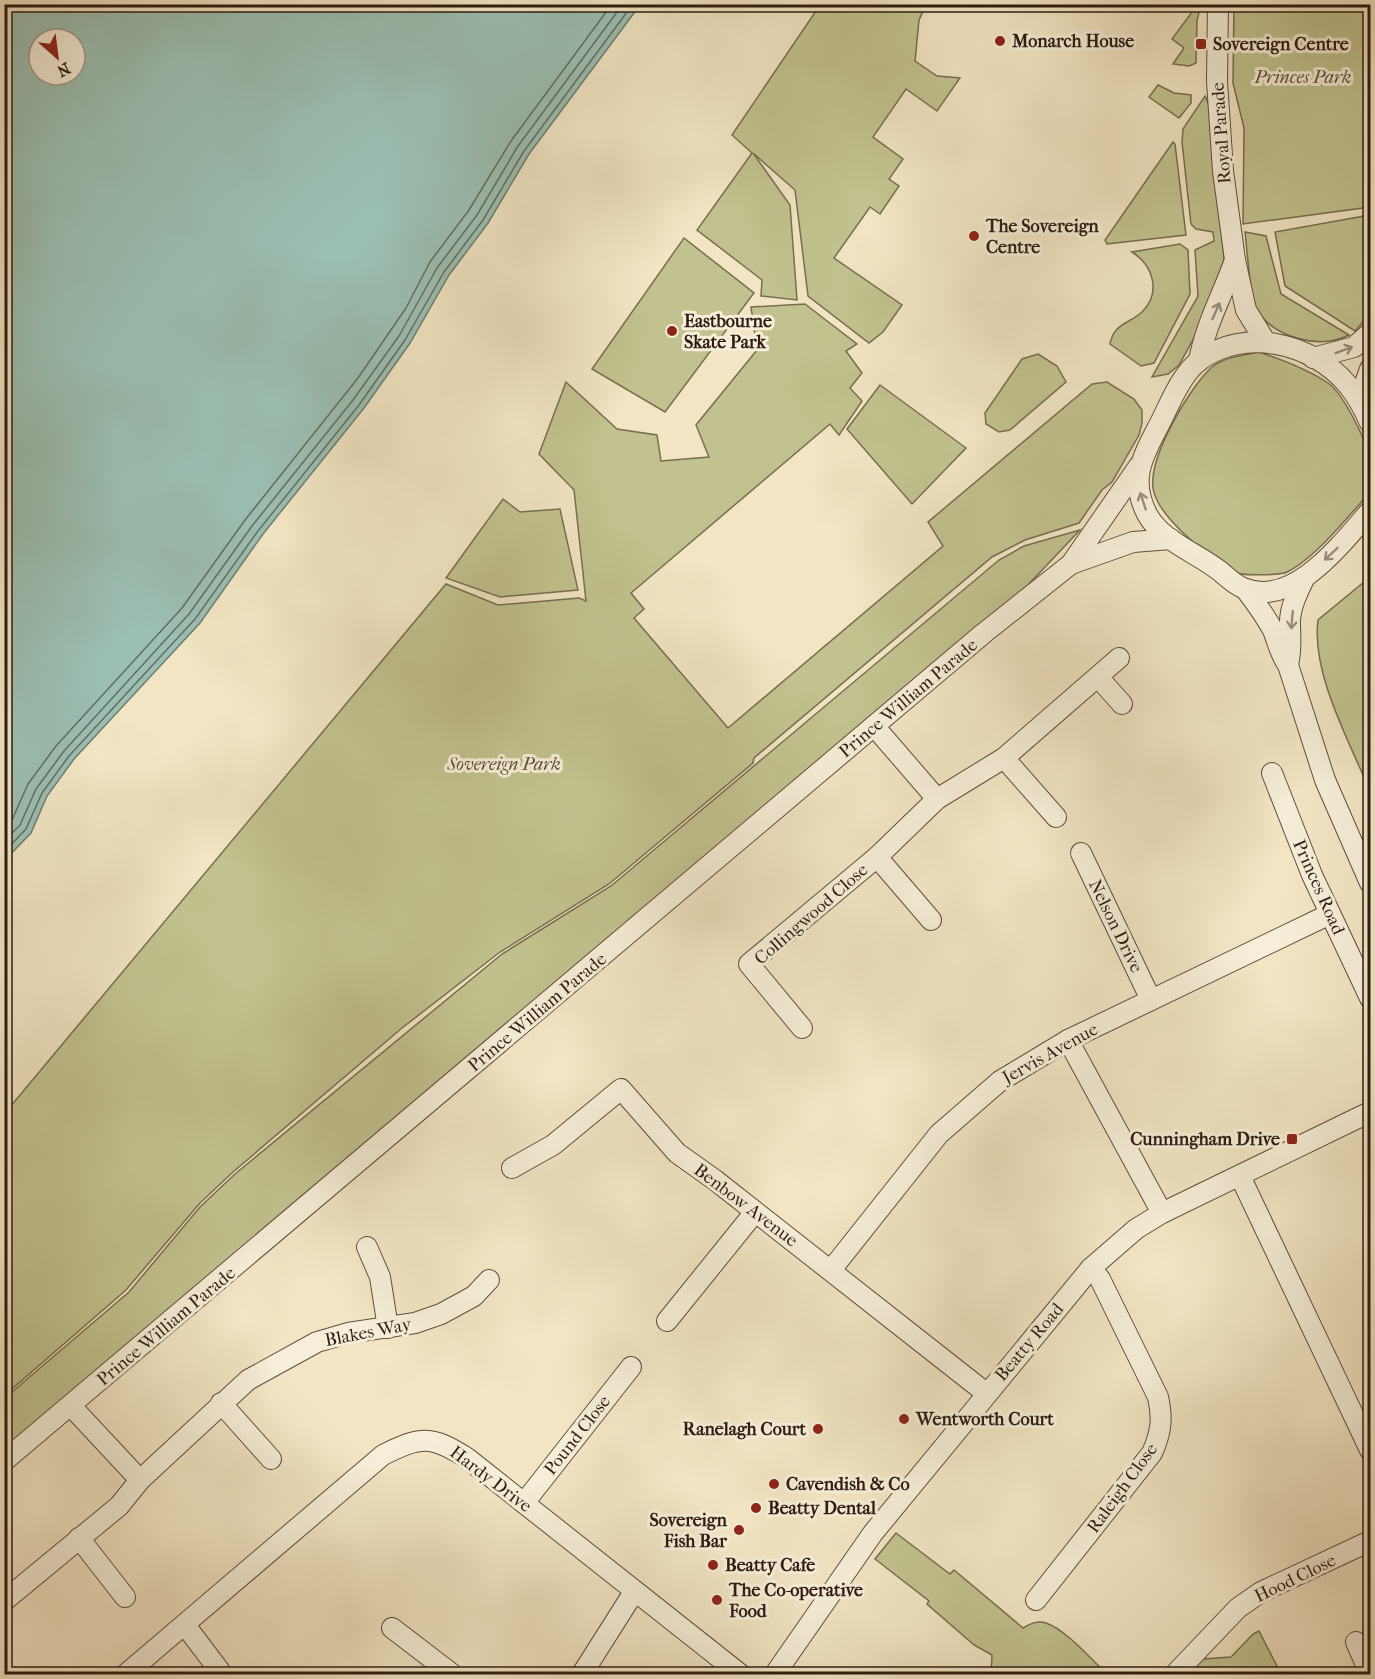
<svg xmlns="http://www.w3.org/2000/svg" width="1375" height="1679" font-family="'IM FELL French Canon',serif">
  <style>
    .green { fill: #c1c28f; stroke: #776e50; stroke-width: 1.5 }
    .water { fill: #9bbfb3; stroke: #6f7d72; stroke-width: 1.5; fill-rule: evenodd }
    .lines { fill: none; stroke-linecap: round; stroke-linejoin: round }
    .shore { stroke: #646d62; stroke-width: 1.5 }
    .minor-casing { stroke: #5e4e3e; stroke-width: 22 }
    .minor { stroke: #f6eed8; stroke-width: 20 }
    .oneway { stroke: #9c8f7e }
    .poi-dot { fill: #8f2418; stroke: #f6eed8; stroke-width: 2 }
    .labels { text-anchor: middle; stroke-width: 6; stroke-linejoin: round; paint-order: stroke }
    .poi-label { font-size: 18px; font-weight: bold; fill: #2d1b11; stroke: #f6eed8; text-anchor: start }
    .park-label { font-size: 18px; font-style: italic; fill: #594d37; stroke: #f6eed8 }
    .street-label { font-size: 18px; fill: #2d1b11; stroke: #f6eed8 }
  </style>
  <rect width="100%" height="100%" fill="#f1e5c3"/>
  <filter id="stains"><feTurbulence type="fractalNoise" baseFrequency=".00333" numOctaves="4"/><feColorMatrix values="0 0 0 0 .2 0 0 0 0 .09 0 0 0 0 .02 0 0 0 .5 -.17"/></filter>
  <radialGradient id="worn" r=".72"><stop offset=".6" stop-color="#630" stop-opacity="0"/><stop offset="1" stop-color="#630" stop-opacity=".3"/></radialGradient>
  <g class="green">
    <polygon points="820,5 926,5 919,20 915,61 937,76 960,78 937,111 906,89 873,137 903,159 889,179 899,186 880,214 870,207 834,258 902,305 883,332 869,343 808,296 795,190 753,153 790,205 797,300 761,296 762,280 697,230 752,153 732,135"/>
    <polygon points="1192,5 1201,5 1197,20 1196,63 1189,66 1173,64 1184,48 1172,39 1192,12"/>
    <polygon points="1234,5 1370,5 1370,207 1243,224 1244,128 1233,83"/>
    <polygon points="1158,85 1174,93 1191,95 1191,103 1179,118 1149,97"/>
    <polygon points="1205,96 1210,108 1224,258 1221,282 1209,311 1179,365 1168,374 1152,377 1198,296 1195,250 1214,241 1213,232 1196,229 1191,224 1182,142 1183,129"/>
    <polygon points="1173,142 1175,144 1186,235 1107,244 1105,240"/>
    <polygon points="1370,215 1370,314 1355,331 1285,286 1275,232"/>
    <path d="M1245,232L1266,236L1281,294L1349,335C1320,350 1274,338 1256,309C1250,299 1247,247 1245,232Z"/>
    <polygon points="684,238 754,293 665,412 592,369"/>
    <path d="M1180,244L1188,250L1190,294L1154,363L1141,366L1110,344C1114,323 1129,324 1142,312C1161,293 1154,266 1132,252Z"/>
    <polygon points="805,304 857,344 846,351 862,373 850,388 862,401 839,435 830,424 631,593 644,609 634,618 728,728 943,546 928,522 1092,384 1107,382 1134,399 1142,410 1142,423 1139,435 1112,482 1102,490 1079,523 1025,540 992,557 754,758 753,763 609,884 500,952 402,1028 233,1172 200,1203 126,1290 5,1395 5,1113 446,584 498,605 579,598 586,601 574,490 539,454 566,382 617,429 657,435 661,461 709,457 696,425 757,350 751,307"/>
    <path d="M1259,352C1283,360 1307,369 1328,383C1343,393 1368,443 1370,461C1372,471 1371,483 1369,493C1349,516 1314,559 1287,572C1282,575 1243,576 1238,573C1212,561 1157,517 1153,488C1149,456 1189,388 1212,367C1224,357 1244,355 1259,352Z"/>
    <polygon points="1038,354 1057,366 1066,382 1010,430 999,432 986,424 985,413 1022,359"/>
    <polygon points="880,385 966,448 912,504 847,429"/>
    <polygon points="503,499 520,512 560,509 578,590 500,597 446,578"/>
    <polygon points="1080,530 1028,585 5,1448 5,1398 129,1292 200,1207 235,1174 502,954 611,886 999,560 1024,546"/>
    <path d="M1370,577V791C1350,743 1311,673 1318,620Z"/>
    <path d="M896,1533L950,1574L954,1570L1023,1628C1030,1624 1037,1620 1046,1623C1065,1629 1092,1660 1107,1674H991L992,1655L974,1645L927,1604L929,1601L875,1559Z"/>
    <polygon points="1259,1631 1281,1674 1181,1674 1203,1659 1231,1657 1253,1634"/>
  </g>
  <path class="water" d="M5,4L640,5L529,154L488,223L449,275L410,343L364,408L263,534L200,623L74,759L47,796L31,833L5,860ZM39,39H75V75H39Z"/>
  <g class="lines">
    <g class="shore">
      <polyline points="4,828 12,820 28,784 56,746 182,608 245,520 358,378 406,308 430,262 469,210 511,141 612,4"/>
      <polyline points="4,841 20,825 36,789 64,751 189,614 252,526 353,400 399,336 437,268 477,215 518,146 623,4"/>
      <polyline points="4,852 26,829 42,793 69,756 195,619 258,531 359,405 405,340 444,272 483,220 524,151 633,4"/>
    </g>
    <g class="minor-casing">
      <g id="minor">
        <polyline points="1218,4 1217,81 1223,171 1235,260 1246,310 1265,341"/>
        <polyline points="1313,358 1354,347 1370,333"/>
        <path d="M1199,361C1205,326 1223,294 1235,260"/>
        <polyline points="1359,400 1370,369"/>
        <path d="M1370,423C1364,409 1357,396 1347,384C1312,343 1245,327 1200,360C1181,374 1170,404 1159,425C1143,456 1129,479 1147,514C1162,542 1198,553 1221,572C1228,578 1235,585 1243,588C1293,609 1342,543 1370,511"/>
        <polyline points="1071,564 1133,542 1171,539"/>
        <path d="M1246,590C1256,603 1265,616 1273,630C1278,643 1280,654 1288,665L1325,780L1370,883"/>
        <path d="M1288,665C1292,648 1290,639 1290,622C1290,607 1298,591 1305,577"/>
        <polyline points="1098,677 1122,704"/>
        <polyline points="874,726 937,799"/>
        <polyline points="1004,758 1056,817"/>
        <polyline points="1272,773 1312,875 1370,998"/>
        <polyline points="1081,853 1151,1000"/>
        <polyline points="877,857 931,920"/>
        <polyline points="802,1028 749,964 877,857 937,799 1004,758 1119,658"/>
        <polyline points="1068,1040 1162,1213"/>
        <polyline points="512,1168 553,1145 621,1089 677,1153 715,1180 986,1393"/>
        <polyline points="1240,1176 1370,1450"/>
        <polyline points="367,1247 380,1277 388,1328"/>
        <polyline points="831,1270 939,1134 1000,1081 1068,1040 1330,914"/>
        <polyline points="667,1321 755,1212"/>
        <polyline points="221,1403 271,1459"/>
        <polyline points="71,1406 140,1480"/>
        <polyline points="4,1461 984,633 1071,564 1139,466"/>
        <polyline points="524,1503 631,1367"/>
        <polyline points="79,1538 125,1597"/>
        <path d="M1036,1600L1152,1453C1161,1433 1163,1419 1158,1397L1100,1279L1091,1268"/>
        <polyline points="4,1601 119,1506 140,1480 248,1380 317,1342 348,1333 415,1323 441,1314 474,1296 489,1280"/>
        <polyline points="185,1625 222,1674"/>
        <polyline points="392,1628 452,1674"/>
        <polyline points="1356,1642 1370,1674"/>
        <path d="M126,1674L383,1455C421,1436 431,1435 467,1458L740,1674"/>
        <polyline points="582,1674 634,1592"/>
        <polyline points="775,1674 873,1533 1091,1268 1136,1229 1162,1213 1370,1112"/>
        <polyline points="1175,1674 1238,1608 1261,1592 1370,1541"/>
      </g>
    </g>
    <use href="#minor" class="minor"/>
  </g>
  <defs><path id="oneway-shaft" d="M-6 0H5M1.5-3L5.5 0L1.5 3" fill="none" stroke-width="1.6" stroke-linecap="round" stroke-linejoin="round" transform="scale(1.5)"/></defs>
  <g class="oneway">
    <use href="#oneway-shaft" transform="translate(1216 311) rotate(-66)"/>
    <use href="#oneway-shaft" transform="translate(1344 350) rotate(-20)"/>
    <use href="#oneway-shaft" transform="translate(1143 501) rotate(-108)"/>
    <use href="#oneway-shaft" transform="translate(1331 554) rotate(137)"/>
    <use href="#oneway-shaft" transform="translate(1292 620) rotate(95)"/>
  </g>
  <g class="poi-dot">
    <circle cx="1000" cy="41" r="6"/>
    <rect x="1195" y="38" width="12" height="12" rx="3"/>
    <circle cx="974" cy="236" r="6"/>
    <circle cx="672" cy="331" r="6"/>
    <rect x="1286" y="1133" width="12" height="12" rx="3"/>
    <circle cx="904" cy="1419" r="6"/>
    <circle cx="818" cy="1429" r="6"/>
    <circle cx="774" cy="1484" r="6"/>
    <circle cx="756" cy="1508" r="6"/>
    <circle cx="739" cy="1530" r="6"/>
    <circle cx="713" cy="1565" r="6"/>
    <circle cx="717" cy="1600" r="6"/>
  </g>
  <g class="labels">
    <g class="poi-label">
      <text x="1012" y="47">Monarch House</text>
      <text x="1213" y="50">Sovereign Centre</text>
      <text x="986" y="232">The Sovereign<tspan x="986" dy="21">Centre</tspan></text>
      <text x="684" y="327">Eastbourne<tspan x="684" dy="21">Skate Park</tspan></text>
      <text x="1280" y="1145" text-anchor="end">Cunningham Drive</text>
      <text x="916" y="1425">Wentworth Court</text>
      <text x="806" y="1435" text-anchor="end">Ranelagh Court</text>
      <text x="786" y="1490">Cavendish &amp; Co</text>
      <text x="768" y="1514">Beatty Dental</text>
      <text x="727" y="1526" text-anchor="end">Sovereign<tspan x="727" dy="21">Fish Bar</tspan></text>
      <text x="725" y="1571">Beatty Cafe</text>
      <text x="729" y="1596">The Co-operative<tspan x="729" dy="21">Food</tspan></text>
    </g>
    <g class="park-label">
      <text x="1303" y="83">Princes Park</text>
      <text x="504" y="770">Sovereign Park</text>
    </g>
    <g class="street-label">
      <text transform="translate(1221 133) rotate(-94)" y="6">Royal Parade</text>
      <text transform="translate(908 698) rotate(-40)" y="6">Prince William Parade</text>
      <text transform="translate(1319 887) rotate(66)" y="6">Princes Road</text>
      <text transform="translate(811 914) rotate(-41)" y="6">Collingwood Close</text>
      <text transform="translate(1116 926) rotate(64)" y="6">Nelson Drive</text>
      <text transform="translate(537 1012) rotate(-40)" y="6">Prince William Parade</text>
      <text transform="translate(1050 1053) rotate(-29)" y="6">Jervis Avenue</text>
      <text transform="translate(746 1205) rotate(37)" y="6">Benbow Avenue</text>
      <text transform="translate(166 1326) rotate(-40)" y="6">Prince William Parade</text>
      <text transform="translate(368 1332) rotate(-11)" y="6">Blakes Way</text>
      <text transform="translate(1029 1342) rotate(-50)" y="6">Beatty Road</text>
      <text transform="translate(577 1435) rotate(-52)" y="6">Pound Close</text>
      <text transform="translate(491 1479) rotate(37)" y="6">Hardy Drive</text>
      <text transform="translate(1122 1488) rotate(-54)" y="6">Raleigh Close</text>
      <text transform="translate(1295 1578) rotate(-26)" y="6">Hood Close</text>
    </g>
  </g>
  <rect width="1375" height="1679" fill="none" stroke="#f1e5c3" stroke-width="24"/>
  <rect x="6" y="6" width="1363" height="1667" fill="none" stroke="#2d1b11" stroke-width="3"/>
  <rect x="12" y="12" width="1351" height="1655" fill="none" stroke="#2d1b11" stroke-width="1.5"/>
  <g transform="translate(57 57) rotate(152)"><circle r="28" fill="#f6eed8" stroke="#a69a88" stroke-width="1.5"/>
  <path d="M0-4.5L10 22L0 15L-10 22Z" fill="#8f2418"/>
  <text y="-9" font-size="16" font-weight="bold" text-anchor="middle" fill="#2d1b11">N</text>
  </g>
  <rect width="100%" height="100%" filter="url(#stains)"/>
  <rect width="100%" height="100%" fill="url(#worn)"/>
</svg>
